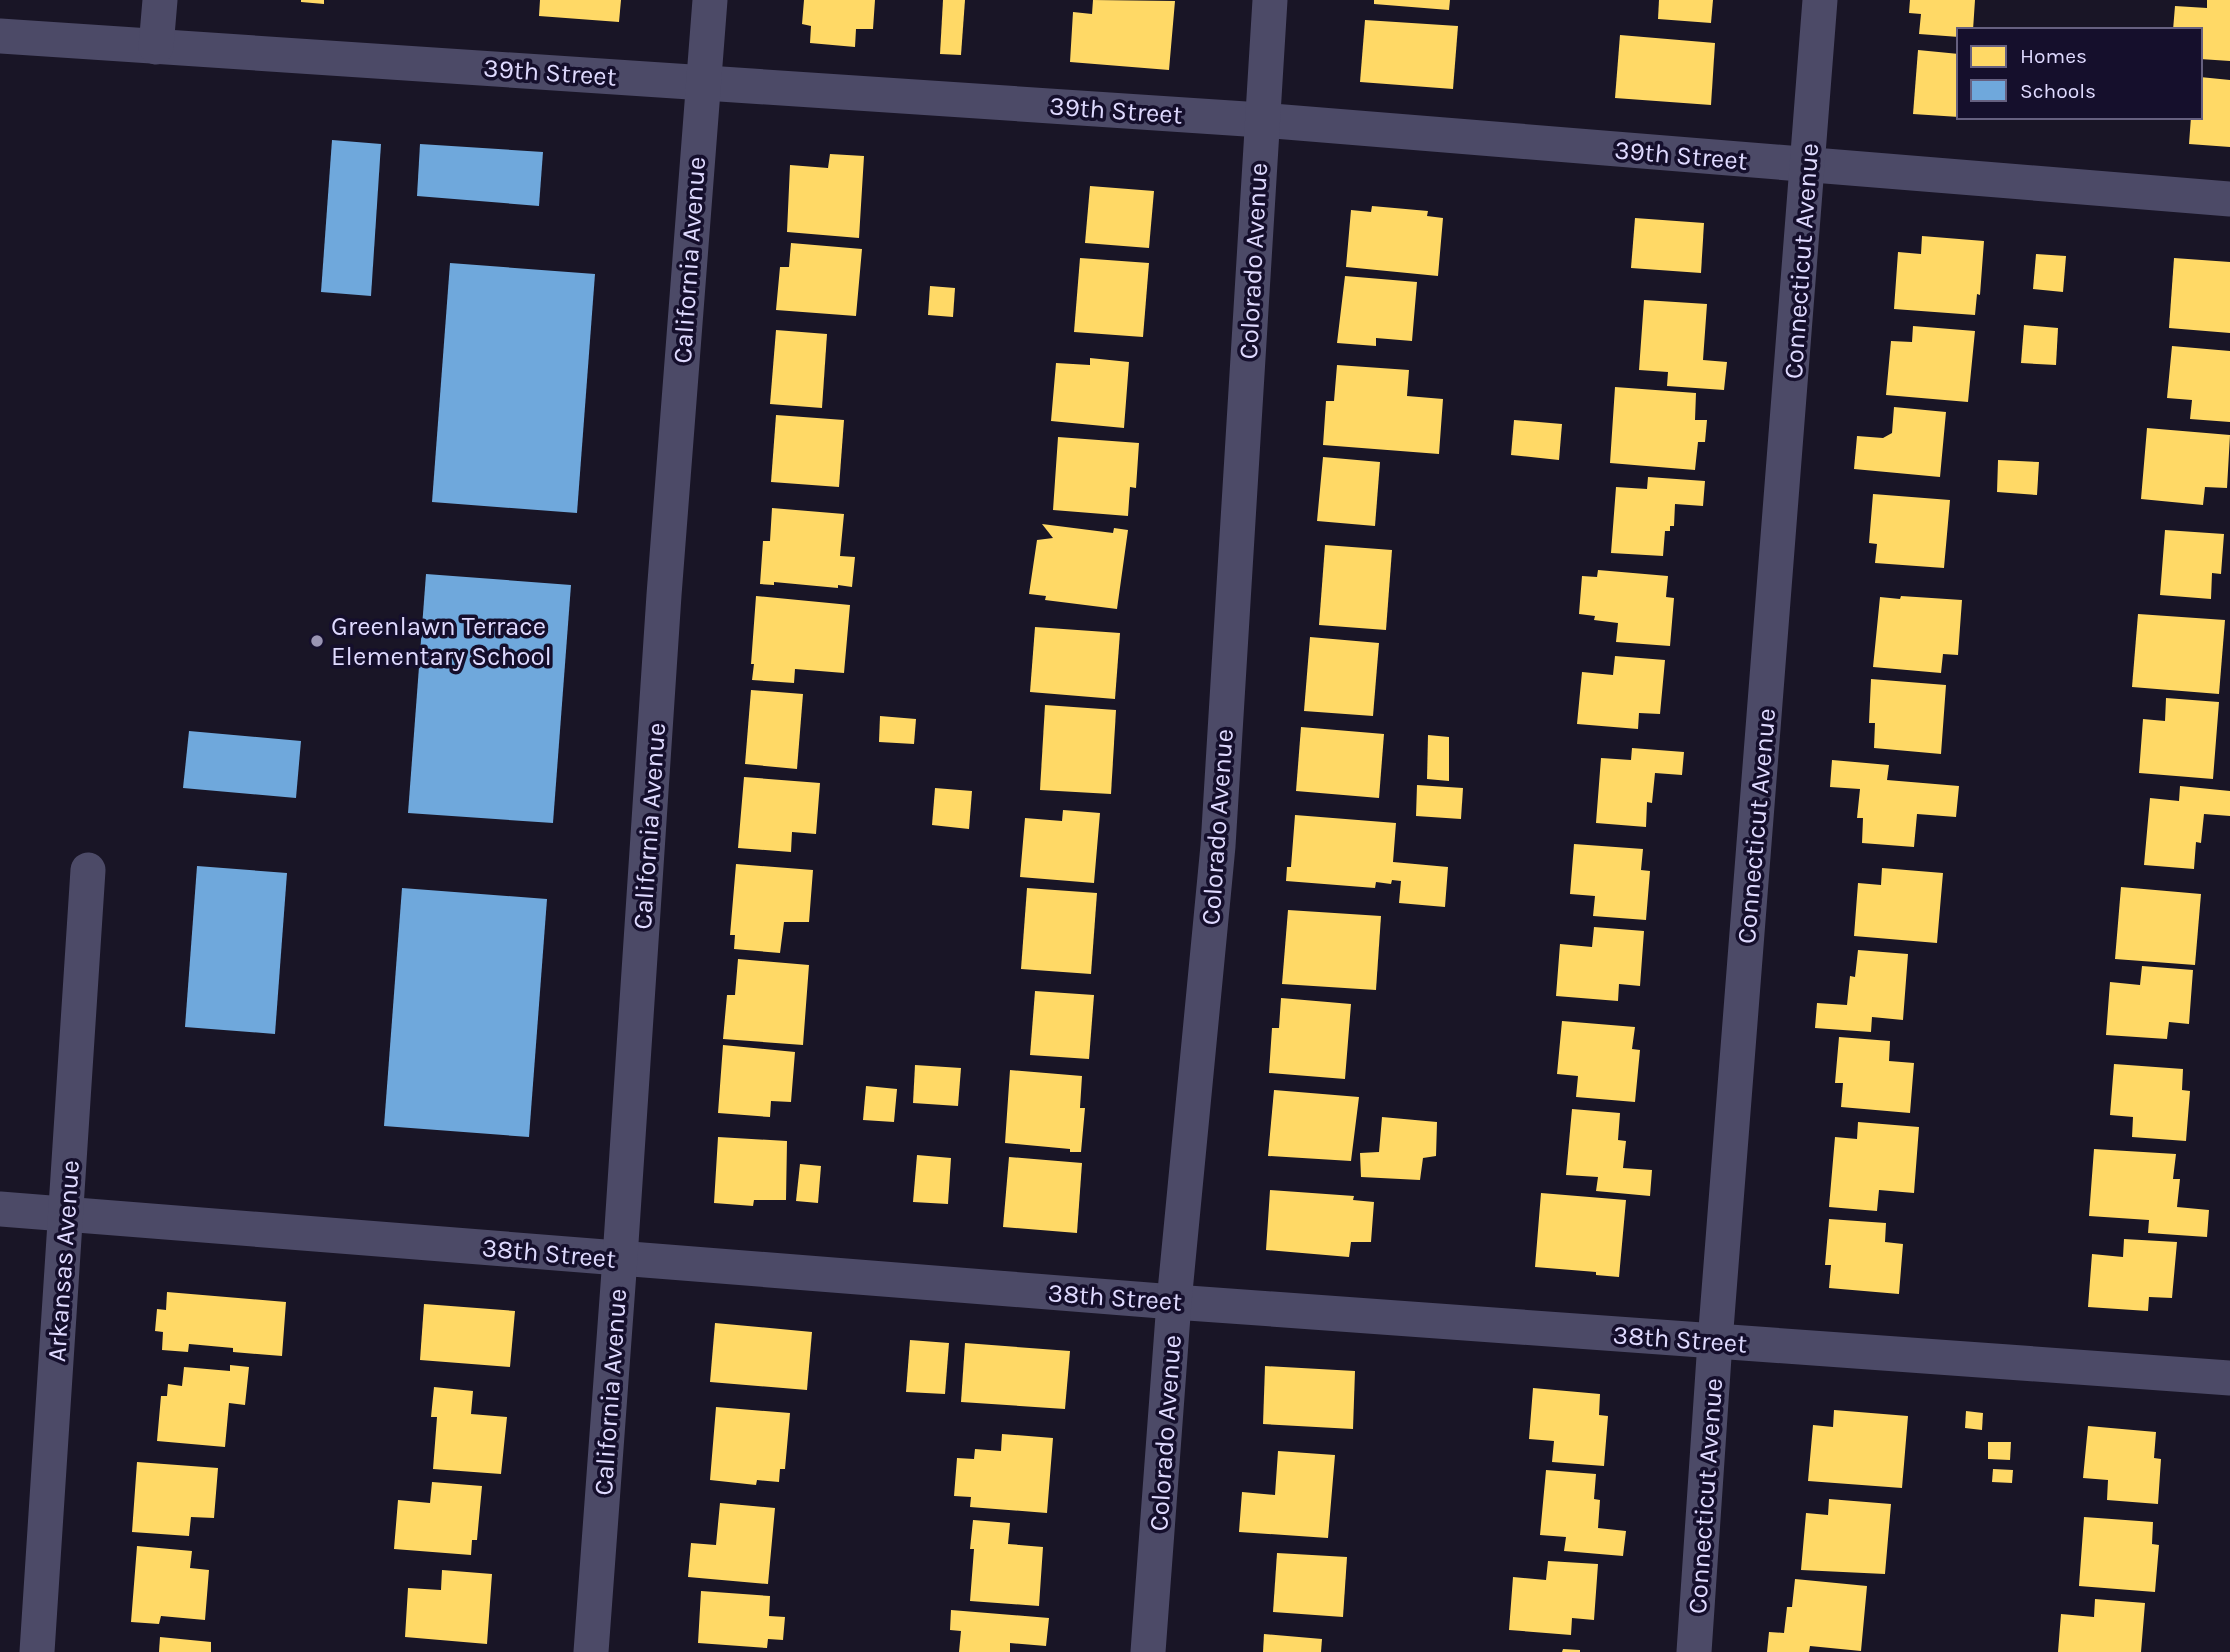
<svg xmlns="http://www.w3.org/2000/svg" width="2230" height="1652" font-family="Karla,sans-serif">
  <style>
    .homes { fill: #ffd966 }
    .schools { fill: #6fa8dc }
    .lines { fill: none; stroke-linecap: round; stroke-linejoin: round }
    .street { stroke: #4c4a67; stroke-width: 35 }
    .poi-dot { fill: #9a95b3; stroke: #150f2c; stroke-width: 2.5 }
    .labels { text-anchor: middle; stroke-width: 7; stroke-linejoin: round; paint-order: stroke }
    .street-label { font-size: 26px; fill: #dfdaff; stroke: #150f2c }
    .poi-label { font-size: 26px; fill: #dfdaff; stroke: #150f2c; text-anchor: start }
  </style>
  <rect width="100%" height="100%" fill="#191526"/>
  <g class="homes">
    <polygon points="301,0 324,0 324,4 301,2"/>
    <polygon points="540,0 621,0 619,22 539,16"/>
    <polygon points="804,0 875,0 873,29 856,29 855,47 810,43 811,26 802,24"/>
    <polygon points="943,0 965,0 961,55 940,54"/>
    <polygon points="1093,0 1175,1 1169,70 1070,62 1073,12 1092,14"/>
    <polygon points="1374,0 1450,0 1449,10 1374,4"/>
    <polygon points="1659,0 1713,0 1711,23 1658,19"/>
    <polygon points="1910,0 1975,0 1973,30 1959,30 1959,37 1919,34 1921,14 1909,13"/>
    <polygon points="2207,0 2230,0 2230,61 2200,59 2200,30 2173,30 2175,6 2207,8"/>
    <polygon points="1365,20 1458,26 1453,89 1360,82"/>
    <polygon points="1620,35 1715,43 1711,105 1615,98"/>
    <polygon points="1918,50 1959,54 1959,117 1913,114"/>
    <polygon points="2200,77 2230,80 2230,147 2189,144 2191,117 2200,117"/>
    <polygon points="830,154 864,156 859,238 787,232 790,165 828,168"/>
    <polygon points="1090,186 1154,191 1149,248 1085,243"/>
    <polygon points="1372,206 1428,211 1427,216 1443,218 1438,276 1346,267 1351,210 1371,212"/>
    <polygon points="1635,218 1704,223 1701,273 1631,268"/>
    <polygon points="1922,236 1984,241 1980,295 1977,294 1975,315 1894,309 1898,252 1921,254"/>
    <polygon points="791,243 862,249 856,316 776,310 780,267 789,267"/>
    <polygon points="2036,254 2066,256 2063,292 2033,289"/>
    <polygon points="1080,258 1149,263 1143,337 1074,332"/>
    <polygon points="2174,258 2230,262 2230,333 2169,328"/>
    <polygon points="1345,276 1417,282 1412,341 1376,338 1376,346 1337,343"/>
    <polygon points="930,286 955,288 953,317 928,315"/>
    <polygon points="1644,300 1707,304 1703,360 1727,362 1724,390 1667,386 1668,372 1639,370"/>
    <polygon points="2024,325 2058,328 2056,365 2021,363"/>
    <polygon points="1913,326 1975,331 1968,402 1886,395 1891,341 1912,342"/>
    <polygon points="776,330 827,334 822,408 770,404"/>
    <polygon points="2172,346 2230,351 2230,422 2190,419 2192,400 2167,398"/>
    <polygon points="1090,358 1129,362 1124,428 1051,421 1056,363 1090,365"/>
    <polygon points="1337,365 1409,370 1407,396 1443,399 1439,454 1323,445 1326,401 1334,401"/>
    <polygon points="1615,387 1696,393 1695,420 1707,420 1705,442 1698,442 1695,470 1610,463"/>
    <polygon points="1894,407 1946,412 1940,477 1854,469 1857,436 1883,438 1892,433"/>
    <polygon points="776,415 844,420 839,487 771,482"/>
    <polygon points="1514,420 1562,424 1559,460 1511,455"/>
    <polygon points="2147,428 2230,435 2227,488 2205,487 2203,505 2141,499"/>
    <polygon points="1058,437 1139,443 1136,488 1130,487 1128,516 1053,510"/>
    <polygon points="1323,457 1380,462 1375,526 1317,521"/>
    <polygon points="1998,460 2039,462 2037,495 1997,492"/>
    <polygon points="1648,477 1705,481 1703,506 1675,504 1674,526 1670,526 1670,531 1665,531 1663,556 1611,553 1616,487 1647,489"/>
    <polygon points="1873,494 1950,500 1944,568 1875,563 1877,544 1869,543"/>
    <polygon points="772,508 844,514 840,556 855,557 852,587 838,585 838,588 774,582 774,585 760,584 763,541 770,541"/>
    <polygon points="1042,524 1113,533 1114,528 1128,530 1117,609 1045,600 1046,596 1029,594 1037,540 1053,538"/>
    <polygon points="2165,530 2224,534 2221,574 2212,573 2211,599 2160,595"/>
    <polygon points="1325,545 1392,550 1386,630 1319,625"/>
    <polygon points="1598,570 1668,576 1666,597 1674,598 1670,646 1616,642 1618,623 1594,620 1595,616 1579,614 1582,576 1597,577"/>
    <polygon points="756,596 850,605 844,673 795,669 794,683 752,680 754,664 751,664"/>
    <polygon points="1901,596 1962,600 1958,655 1943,654 1941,673 1873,667 1880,597 1900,599"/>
    <polygon points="2138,614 2225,620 2219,694 2132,687"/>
    <polygon points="1035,627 1120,633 1115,699 1030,692"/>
    <polygon points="1310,637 1379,643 1373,716 1304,711"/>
    <polygon points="1615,656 1665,660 1660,714 1639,713 1638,729 1577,724 1582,672 1613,675"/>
    <polygon points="1871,679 1946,685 1941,754 1874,748 1875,723 1869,723"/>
    <polygon points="751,690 803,694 797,769 745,764"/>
    <polygon points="2166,698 2219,702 2213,779 2139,773 2143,719 2165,721"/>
    <polygon points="1045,705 1116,710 1111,794 1040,790"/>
    <polygon points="880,716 916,719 914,744 879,742"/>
    <polygon points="1301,727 1384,734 1379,798 1296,791"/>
    <polygon points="1428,735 1449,737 1449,781 1427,779"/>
    <polygon points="1632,748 1684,752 1682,775 1655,773 1652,803 1647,802 1646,827 1596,823 1601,758 1631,760"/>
    <polygon points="1832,760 1889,765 1887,780 1959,786 1956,817 1917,814 1914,847 1862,843 1863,818 1857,818 1860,789 1830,787"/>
    <polygon points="744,777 820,783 816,834 792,832 791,852 738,848"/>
    <polygon points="1417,785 1463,788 1461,819 1416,816"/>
    <polygon points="2180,786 2230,791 2230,816 2204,814 2201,843 2196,842 2194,869 2144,865 2150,798 2179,801"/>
    <polygon points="935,788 972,791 969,829 932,825"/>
    <polygon points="1063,810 1100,813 1094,883 1020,877 1025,818 1062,821"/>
    <polygon points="1295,815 1396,823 1393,862 1448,867 1445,907 1399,903 1401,881 1392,880 1391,884 1376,882 1375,888 1286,881 1287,867 1291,867"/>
    <polygon points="1574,844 1643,849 1641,870 1650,871 1646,920 1593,916 1595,896 1570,894"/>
    <polygon points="736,864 813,870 809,922 784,922 780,953 734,949 735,935 730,935"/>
    <polygon points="1882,868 1943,873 1937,943 1854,936 1858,883 1881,885"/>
    <polygon points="2121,887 2201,894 2195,965 2115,959"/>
    <polygon points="1027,888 1097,893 1091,974 1021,969"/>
    <polygon points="1288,910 1381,916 1376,990 1282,984"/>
    <polygon points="1594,927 1644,931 1640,986 1619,984 1618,1001 1556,996 1560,944 1592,947"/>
    <polygon points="1858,950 1908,954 1903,1020 1872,1017 1871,1032 1815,1028 1817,1003 1847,1005 1850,976 1855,977"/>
    <polygon points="738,959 809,965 803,1045 723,1039 727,995 735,995"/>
    <polygon points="2142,966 2193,970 2189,1024 2169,1022 2167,1039 2106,1035 2110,982 2140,985"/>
    <polygon points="1035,991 1094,995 1089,1059 1030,1055"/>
    <polygon points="1281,998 1351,1004 1345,1079 1269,1073 1272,1028 1279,1028"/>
    <polygon points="1562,1021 1635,1027 1632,1049 1640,1050 1635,1102 1576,1097 1578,1076 1557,1074"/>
    <polygon points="1839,1037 1890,1041 1889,1061 1914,1063 1910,1113 1841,1107 1843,1083 1835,1083"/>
    <polygon points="723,1045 795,1052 791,1102 771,1101 770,1117 718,1113"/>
    <polygon points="2114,1064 2183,1069 2182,1090 2190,1091 2186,1141 2132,1137 2133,1117 2110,1115"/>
    <polygon points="915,1065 961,1068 958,1106 913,1103"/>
    <polygon points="1010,1070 1082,1076 1080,1108 1085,1108 1081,1152 1070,1152 1070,1149 1005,1143"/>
    <polygon points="866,1086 897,1089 894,1122 863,1120"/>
    <polygon points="1274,1090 1359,1097 1351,1161 1268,1156"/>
    <polygon points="1572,1109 1620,1113 1618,1140 1626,1141 1623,1168 1652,1170 1650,1196 1596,1191 1598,1177 1566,1175"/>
    <polygon points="1382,1117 1437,1122 1436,1156 1423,1158 1420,1180 1361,1177 1360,1153 1379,1152"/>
    <polygon points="1858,1122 1919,1127 1914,1193 1879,1190 1877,1211 1829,1207 1835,1137 1857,1139"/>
    <polygon points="718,1137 787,1141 786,1200 754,1200 753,1206 714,1203"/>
    <polygon points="2094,1149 2176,1154 2173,1179 2180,1179 2177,1207 2209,1210 2207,1237 2148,1233 2149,1220 2089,1216"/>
    <polygon points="917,1155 951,1158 948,1204 913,1202"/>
    <polygon points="1009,1157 1082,1163 1077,1233 1003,1227"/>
    <polygon points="800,1164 821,1166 818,1203 796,1201"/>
    <polygon points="1270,1190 1354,1196 1353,1200 1374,1202 1371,1242 1351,1242 1349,1257 1266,1250"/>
    <polygon points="1541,1193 1626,1200 1619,1277 1596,1275 1596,1272 1535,1267"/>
    <polygon points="1829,1219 1886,1223 1885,1242 1903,1244 1899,1294 1829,1288 1831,1265 1825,1265"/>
    <polygon points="2124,1239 2177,1242 2172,1298 2149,1297 2148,1311 2088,1307 2092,1254 2123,1257"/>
    <polygon points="167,1292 286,1302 282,1356 233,1352 233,1348 189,1344 188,1352 162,1350 163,1332 155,1331 157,1309 166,1310"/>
    <polygon points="424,1304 515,1311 510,1367 420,1360"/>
    <polygon points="715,1323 812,1332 807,1390 710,1382"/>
    <polygon points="910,1340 949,1343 945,1394 906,1392"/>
    <polygon points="965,1343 1070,1351 1065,1409 961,1402"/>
    <polygon points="230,1365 249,1367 245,1405 229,1403 225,1447 157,1441 161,1396 167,1396 168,1384 182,1386 184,1367 230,1371"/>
    <polygon points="1265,1366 1355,1371 1353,1429 1263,1424"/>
    <polygon points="434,1387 473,1391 471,1414 507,1417 501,1474 433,1469 437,1417 431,1417"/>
    <polygon points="1533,1388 1600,1394 1599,1415 1608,1416 1604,1466 1552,1462 1554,1441 1529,1439"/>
    <polygon points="716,1407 790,1413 785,1469 780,1469 779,1482 757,1480 756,1485 710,1480"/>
    <polygon points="1834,1410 1908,1416 1902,1488 1808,1481 1813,1425 1833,1427"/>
    <polygon points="1966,1411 1983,1413 1982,1430 1965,1428"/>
    <polygon points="2088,1426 2156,1432 2154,1458 2161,1459 2158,1504 2107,1500 2108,1480 2083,1478"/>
    <polygon points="1002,1434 1053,1438 1047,1513 970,1507 971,1497 954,1496 957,1458 974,1459 975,1449 1001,1451"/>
    <polygon points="1988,1442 2011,1442 2010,1460 1988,1459"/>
    <polygon points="1278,1451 1335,1455 1328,1538 1239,1532 1242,1492 1275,1495"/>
    <polygon points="137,1462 218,1468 214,1518 191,1517 189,1536 132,1532"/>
    <polygon points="1993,1469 2013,1470 2012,1483 1992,1482"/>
    <polygon points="1546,1470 1596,1474 1594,1499 1600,1500 1598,1528 1626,1531 1623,1556 1564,1551 1566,1537 1540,1535"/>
    <polygon points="432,1482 482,1486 477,1540 472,1540 471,1555 394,1549 398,1500 430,1503"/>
    <polygon points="1829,1499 1891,1504 1885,1574 1801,1570 1806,1513 1828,1515"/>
    <polygon points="720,1503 775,1508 768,1584 688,1577 691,1543 716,1545"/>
    <polygon points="2084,1517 2153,1522 2152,1544 2159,1545 2155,1592 2079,1586"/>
    <polygon points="973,1520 1010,1523 1008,1544 1043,1547 1039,1606 970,1601 974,1549 970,1549"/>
    <polygon points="137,1546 192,1551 190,1568 209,1570 205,1620 161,1616 159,1624 131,1622"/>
    <polygon points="1277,1553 1347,1557 1343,1617 1273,1612"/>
    <polygon points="1548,1561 1598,1564 1594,1620 1572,1618 1571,1635 1509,1630 1513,1577 1546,1580"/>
    <polygon points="442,1570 492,1574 487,1644 405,1637 408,1588 441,1590"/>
    <polygon points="1795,1579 1867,1586 1861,1651 1810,1646 1809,1652 1767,1652 1769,1632 1784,1633 1787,1607 1792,1607"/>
    <polygon points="701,1591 770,1596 769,1616 785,1617 783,1640 768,1639 767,1648 698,1643"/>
    <polygon points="2095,1599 2145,1603 2141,1652 2058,1652 2061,1614 2094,1617"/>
    <polygon points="951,1610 1049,1618 1046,1646 1010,1643 1010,1652 959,1652 961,1631 950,1630"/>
    <polygon points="1264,1634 1322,1639 1321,1652 1263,1652"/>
    <polygon points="160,1637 211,1642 211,1652 159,1652"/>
    <polygon points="1563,1649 1580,1650 1580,1652 1562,1652"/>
  </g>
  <g class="schools">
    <polygon points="332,140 381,144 371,296 321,292"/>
    <polygon points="420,144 543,152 539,206 417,196"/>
    <polygon points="450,263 595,274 577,513 432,502"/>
    <polygon points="426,574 571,585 553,823 408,813"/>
    <polygon points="189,731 301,741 296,798 183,788"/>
    <polygon points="197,866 287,873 275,1034 185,1027"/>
    <polygon points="402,888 547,899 529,1137 384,1126"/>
  </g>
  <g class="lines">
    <g class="street">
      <polyline points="0,36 1261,120 2230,199"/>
      <polyline points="156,47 160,0"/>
      <polyline points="0,1209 1174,1302 2230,1378"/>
      <polyline points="37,1652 88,870"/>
      <polyline points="591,1652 620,1258 664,595 710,0"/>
      <polyline points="1148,1652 1174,1302 1218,846 1270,0"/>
      <polyline points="1694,1652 1715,1342 1820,0"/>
    </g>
  </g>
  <circle class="poi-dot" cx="317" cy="641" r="7"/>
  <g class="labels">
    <g class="street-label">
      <text transform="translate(550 72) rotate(4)" y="9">39th Street</text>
      <text transform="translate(1116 110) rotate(4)" y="9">39th Street</text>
      <text transform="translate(1681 155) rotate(5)" y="9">39th Street</text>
      <text transform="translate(689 260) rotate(-86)" y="9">California Avenue</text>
      <text transform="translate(1253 261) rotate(-87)" y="9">Colorado Avenue</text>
      <text transform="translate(1801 261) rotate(-86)" y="9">Connecticut Avenue</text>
      <text transform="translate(649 826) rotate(-86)" y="9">California Avenue</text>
      <text transform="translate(1756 826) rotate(-85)" y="9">Connecticut Avenue</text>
      <text transform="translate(1217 827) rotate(-86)" y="9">Colorado Avenue</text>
      <text transform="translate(549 1253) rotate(5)" y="9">38th Street</text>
      <text transform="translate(63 1261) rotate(-86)" y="9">Arkansas Avenue</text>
      <text transform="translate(1115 1297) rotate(4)" y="9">38th Street</text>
      <text transform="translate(1680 1339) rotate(4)" y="9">38th Street</text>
      <text transform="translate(610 1392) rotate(-86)" y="9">California Avenue</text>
      <text transform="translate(1165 1433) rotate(-86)" y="9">Colorado Avenue</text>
      <text transform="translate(1705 1496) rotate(-86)" y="9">Connecticut Avenue</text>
    </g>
    <g class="poi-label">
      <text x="331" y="635">Greenlawn Terrace<tspan x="331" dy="30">Elementary School</tspan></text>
    </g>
  </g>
  <rect x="1957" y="28" width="245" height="91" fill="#150f2c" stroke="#666080" stroke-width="2"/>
  <rect x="1971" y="46" width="35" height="21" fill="#ffd966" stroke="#666080" stroke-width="2"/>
  <text x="2020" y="63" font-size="21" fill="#dfdaff">Homes</text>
  <rect x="1971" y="80" width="35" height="21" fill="#6fa8dc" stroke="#666080" stroke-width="2"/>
  <text x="2020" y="98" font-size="21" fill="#dfdaff">Schools</text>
</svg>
